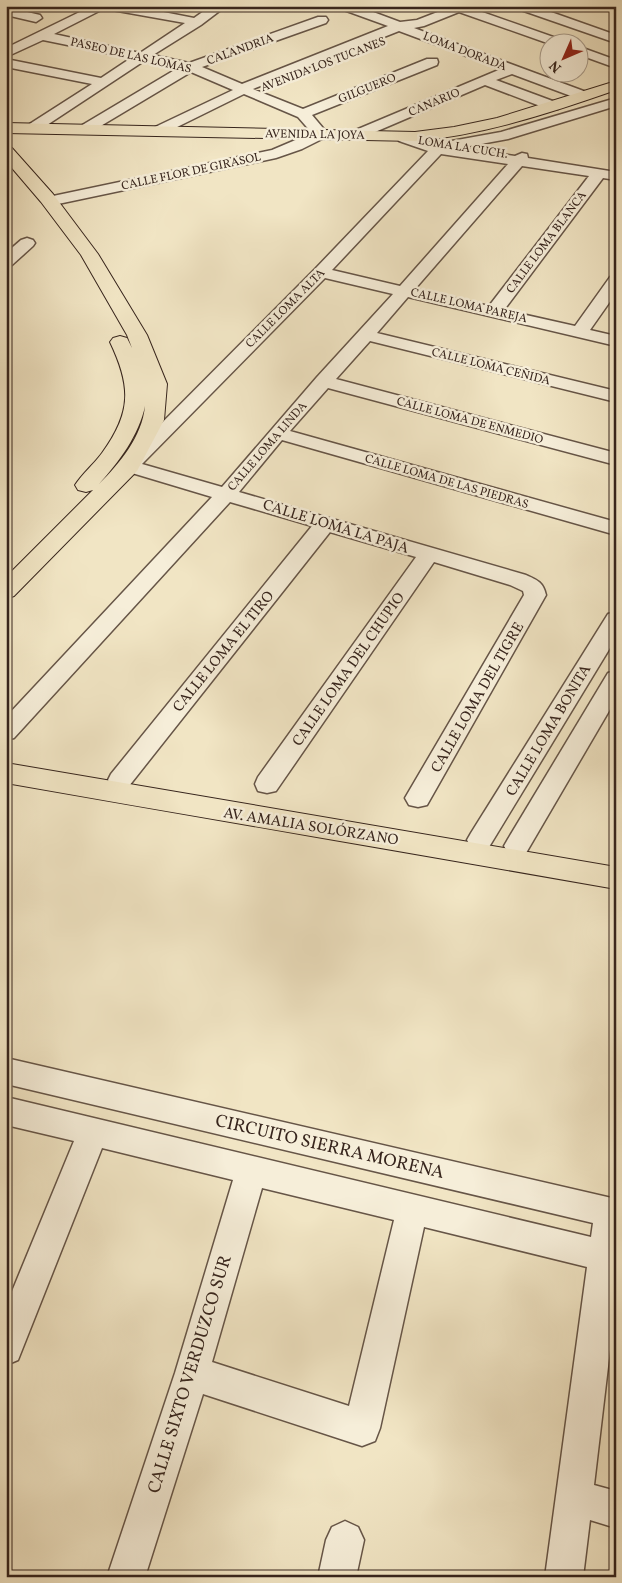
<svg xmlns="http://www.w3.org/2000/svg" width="622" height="1583" font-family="Vollkorn,serif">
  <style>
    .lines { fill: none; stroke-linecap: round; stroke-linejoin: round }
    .minor-casing { stroke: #665547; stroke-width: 3 }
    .major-casing { stroke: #37251d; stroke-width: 2 }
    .minor { fill: #f6eed9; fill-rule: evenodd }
    .major { fill: #f1e5c4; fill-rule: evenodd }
    .labels { text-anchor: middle; stroke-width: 5; stroke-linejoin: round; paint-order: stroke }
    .far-street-label { font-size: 12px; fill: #37251d; stroke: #f6eed9 }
    .street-label { font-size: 15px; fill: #37251d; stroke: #f6eed9 }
    .near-street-label { font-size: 18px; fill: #37251d; stroke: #f6eed9 }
  </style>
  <rect width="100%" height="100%" fill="#f1e5c4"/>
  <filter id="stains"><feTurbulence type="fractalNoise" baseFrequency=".004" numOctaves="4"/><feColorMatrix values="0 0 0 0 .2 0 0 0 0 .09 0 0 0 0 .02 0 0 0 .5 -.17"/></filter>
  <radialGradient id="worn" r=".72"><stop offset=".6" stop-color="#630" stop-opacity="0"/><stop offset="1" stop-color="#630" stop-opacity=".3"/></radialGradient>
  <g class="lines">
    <g class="minor-casing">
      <g id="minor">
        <path d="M92,6H133L194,18L211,6H226L201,25L153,55L189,63L318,17H326L328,20L326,23L202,67L242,84L388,26L341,9L339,6H357L400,22L417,20L448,8L447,6H465L559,39L561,42H550V44L459,12L424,26L414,28L589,93L591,96L584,100L579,99L512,74L496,80L558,103L560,106L558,109H548L485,85L361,138H351L349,135L351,132L501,69L399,31L253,89L303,109L427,59H437L438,62L437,65L312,115L328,134L326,137L302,149L276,158L58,204L53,202L50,199L53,196L272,150L312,133L298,117L244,94L163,134H153L151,131L153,128L233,90L191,72L89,133H79L77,130L79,127L178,68L144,61L38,131H28L26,128L28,125L92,84L6,67V59L101,78L131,58L43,40L6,57V48ZM107,7L112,10L185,23L140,53L54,34Z"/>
        <polygon points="516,6 534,6 616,35 616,43 518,9"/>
        <polygon points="6,7 40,15 42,18 36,22 6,15"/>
        <polygon points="580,47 616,60 616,68 580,55"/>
        <path d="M616,98V106L508,139L459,148L515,156L522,153L527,154L528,158L616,172V180L603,178L504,310L575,326L610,277L616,276V293L590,330L616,336V346L408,297L377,333L616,391V402L370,341L336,379L616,453V465L328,388L290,431L616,522V535L282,440L239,492L526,575C537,580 543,582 546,595L427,805L418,807L409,805L405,798L524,595L523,591L510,585L434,562L276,791L267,793L258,791L255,784L258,777L416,557L330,532L129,786L120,789L111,786L108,780L111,774L312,526L230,502L14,738L6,740V717L212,497L122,470L119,466L315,269L428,151L399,141L397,138L399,135L404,134L444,146L446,142L501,132ZM441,154L508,164L400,286L332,270ZM522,166L589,176L489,306L415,289ZM325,278L393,294L317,377L222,487L142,464Z"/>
        <polygon points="27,238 33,240 35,243 33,246 12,265 6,267 6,253 21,240"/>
        <polygon points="616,612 616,638 489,847 480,850 471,847 467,840 471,833 608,614"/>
        <polygon points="616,671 616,699 526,853 517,856 508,853 504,846 508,839 608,673"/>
        <path d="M6,1058L616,1199V1299L594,1485L616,1491V1528L590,1520L583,1577H545L587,1267L424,1227L380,1428L375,1441L362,1446L203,1394L145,1577H107L175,1373L233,1180L102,1148L18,1360L6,1365V1306L74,1141L6,1125V1097L591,1237L593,1223L6,1084ZM262,1188L394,1220L349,1406L212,1362Z"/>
        <polygon points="345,1521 358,1527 364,1540 356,1577 318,1577 326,1540 332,1527"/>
      </g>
    </g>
    <g class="major-casing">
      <g id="major">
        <path d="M616,81V90C550,113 484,135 415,141L6,133V123L415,132L454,127L497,118Z"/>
        <path d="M6,146L12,148L53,194L98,254L147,335L167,384L164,420L137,471L14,596L6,599V577L93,490L86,492L78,490L75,485C83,473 94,464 102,453C132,412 131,386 110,342L113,338L120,336L127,338L132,348L127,335L81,255L41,202L6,161ZM145,406C142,437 120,463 99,484C119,462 139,435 145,406Z"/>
        <path d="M6,763L616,867V889C413,853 209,819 6,783Z"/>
      </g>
    </g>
    <use href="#minor" class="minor"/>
    <use href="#major" class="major"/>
  </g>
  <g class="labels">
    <g class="far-street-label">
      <text transform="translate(240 49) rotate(-20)" y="4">CALANDRIA</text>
      <text transform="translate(465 51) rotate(21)" y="4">LOMA DORADA</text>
      <text transform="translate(131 55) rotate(13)" y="4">PASEO DE LAS LOMAS</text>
      <text transform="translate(323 64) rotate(-21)" y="4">AVENIDA LOS TUCANES</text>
      <text transform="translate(367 88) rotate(-22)" y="4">GILGUERO</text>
      <text transform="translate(434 102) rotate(-23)" y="4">CANARIO</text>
      <text transform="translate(315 134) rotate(1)" y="4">AVENIDA LA JOYA</text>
      <text transform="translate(463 147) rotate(9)" y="4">LOMA LA CUCH.</text>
      <text transform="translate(191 171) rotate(-12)" y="4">CALLE FLOR DE GIRASOL</text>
      <text transform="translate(546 242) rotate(-53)" y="4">CALLE LOMA BLANCA</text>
      <text transform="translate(469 305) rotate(13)" y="4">CALLE LOMA PAREJA</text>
      <text transform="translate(285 308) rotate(-45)" y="4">CALLE LOMA ALTA</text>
      <text transform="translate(491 366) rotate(14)" y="4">CALLE LOMA CEÑIDA</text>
      <text transform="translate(470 420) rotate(15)" y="4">CALLE LOMA DE ENMEDIO</text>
      <text transform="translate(267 446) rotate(-49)" y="4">CALLE LOMA LINDA</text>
      <text transform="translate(447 481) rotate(16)" y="4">CALLE LOMA DE LAS PIEDRAS</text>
    </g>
    <g class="street-label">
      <text transform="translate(336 526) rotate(17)" y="5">CALLE LOMA LA PAJA</text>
      <text transform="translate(223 651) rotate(-51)" y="5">CALLE LOMA EL TIRO</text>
      <text transform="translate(348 669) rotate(-55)" y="5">CALLE LOMA DEL CHUPIO</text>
      <text transform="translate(477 697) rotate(-60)" y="5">CALLE LOMA DEL TIGRE</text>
      <text transform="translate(548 730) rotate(-59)" y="5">CALLE LOMA BONITA</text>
      <text transform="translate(311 826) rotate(9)" y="5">AV. AMALIA SOLÓRZANO</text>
    </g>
    <g class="near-street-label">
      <text transform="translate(330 1146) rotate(13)" y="6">CIRCUITO SIERRA MORENA</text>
      <text transform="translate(189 1374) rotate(-73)" y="6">CALLE SIXTO VERDUZCO SUR</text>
    </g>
  </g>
  <rect width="622" height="1583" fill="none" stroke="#f1e5c4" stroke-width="25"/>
  <rect x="8" y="8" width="607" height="1568" fill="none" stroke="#37251d" stroke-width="2.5"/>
  <rect x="12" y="12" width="597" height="1558" fill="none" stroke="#37251d"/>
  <g transform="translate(564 58) rotate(225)"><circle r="24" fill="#f6eed9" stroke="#aa9e8e"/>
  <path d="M0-4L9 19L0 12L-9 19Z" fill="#8f2418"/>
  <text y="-8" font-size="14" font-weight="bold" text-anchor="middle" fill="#37251d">N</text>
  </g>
  <rect width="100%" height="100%" filter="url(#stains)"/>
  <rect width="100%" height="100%" fill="url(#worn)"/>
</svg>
